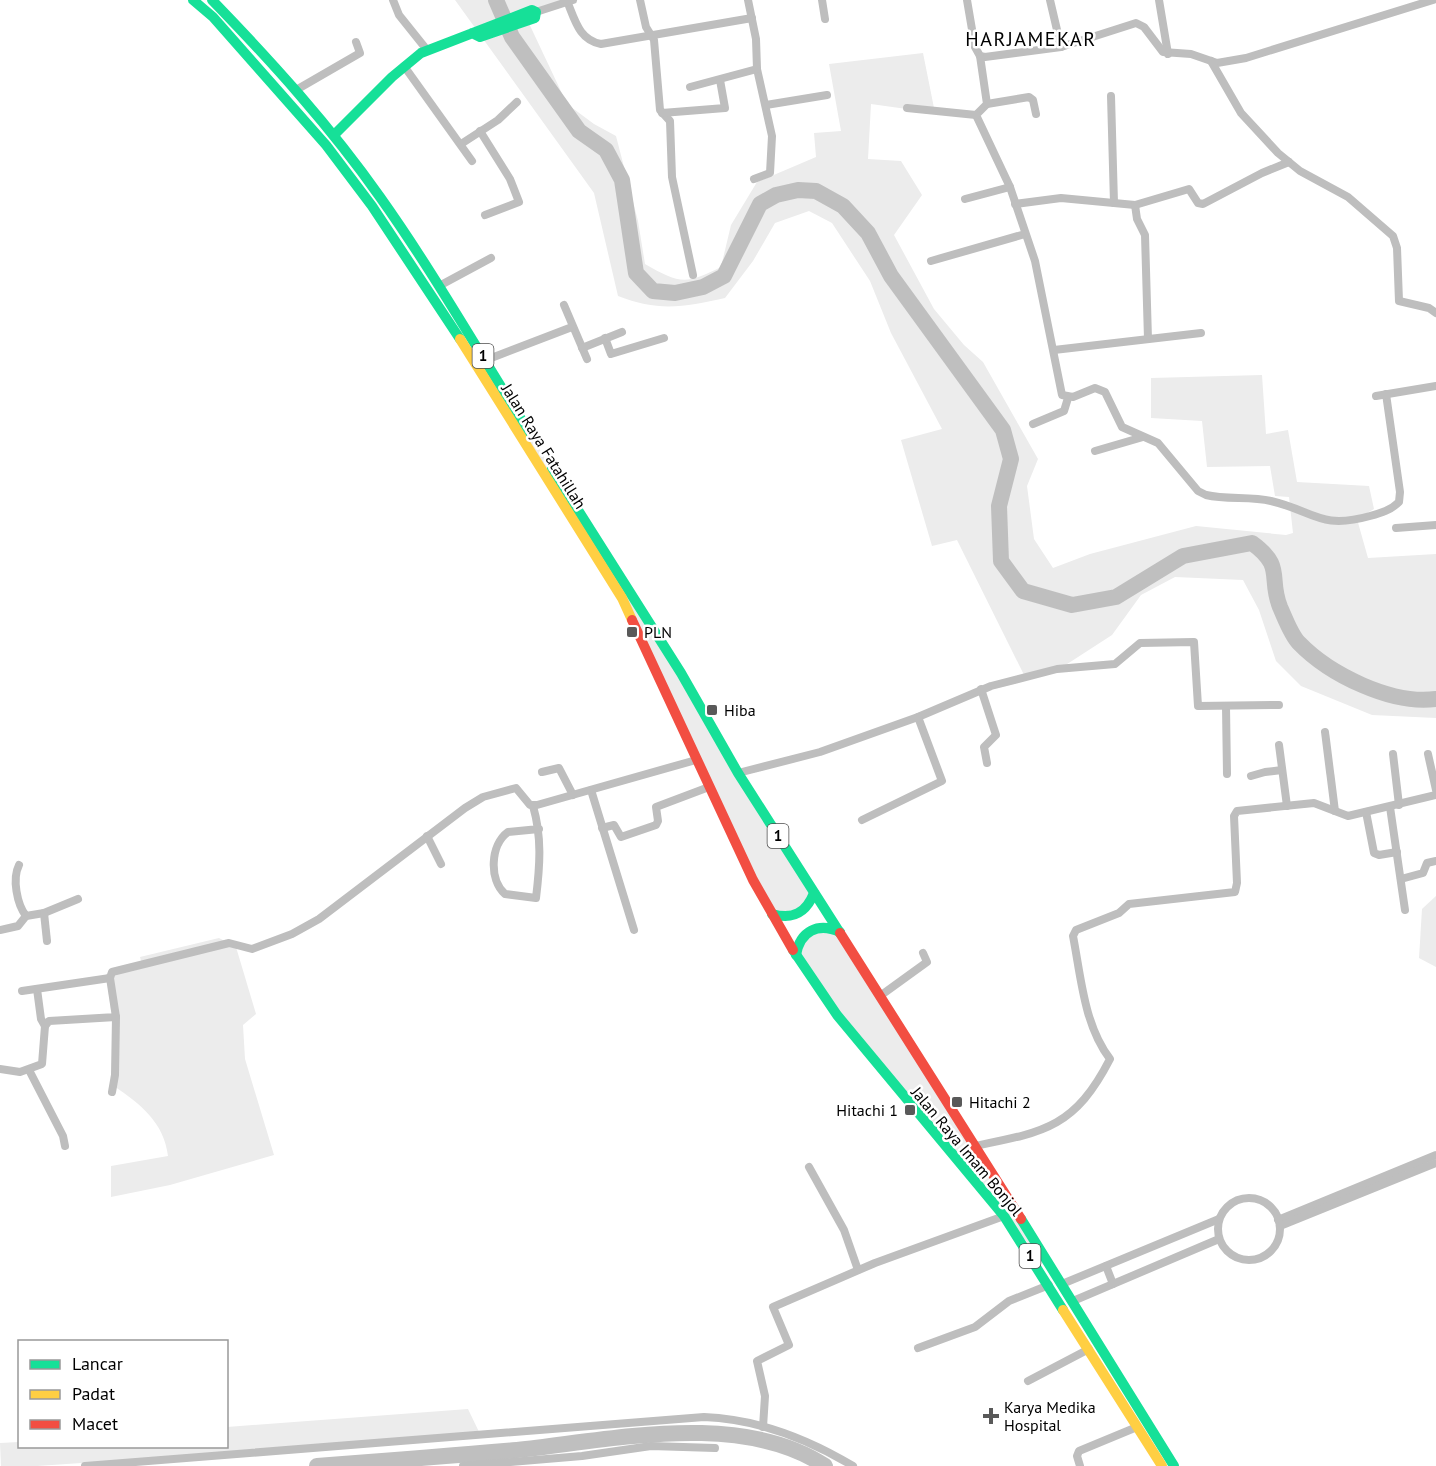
<svg xmlns="http://www.w3.org/2000/svg" width="1436" height="1466" font-family="'PT Sans',sans-serif">
  <style>
    .green { fill: #ececec }
    .lines { fill: none; stroke-linecap: round; stroke-linejoin: round }
    .river { stroke: #bfbfbf; stroke-width: 16 }
    .street { stroke: #bebebe; stroke-width: 8 }
    .fast { stroke: #16e098; stroke-width: 10 }
    .slow { stroke: #ffcf43; stroke-width: 10 }
    .jam { stroke: #f24e42; stroke-width: 10 }
    .poi-dot { fill: #595959; stroke: #fff; stroke-width: 2 }
    .labels { text-anchor: middle; stroke-width: 5; stroke-linejoin: round; paint-order: stroke }
    .shield { fill: #fff; stroke: #4c4c4c; stroke-width: 1.5 }
    .shield-label { font-size: 15px; font-weight: bold; fill: #000 }
    .street-label { font-size: 16px; fill: #000; stroke: #fff }
    .poi-label { font-size: 16px; fill: #000; stroke: #fff; text-anchor: start }
    .quarter-label { font-size: 20px; letter-spacing: 1.5px; fill: #000; stroke: #fff }
  </style>
  <rect width="100%" height="100%" fill="#fff"/>
  <g class="green">
    <path d="M455,0H566L525,15L567,104L594,124L616,136L638,221L645,264C680,284 685,285 721,267L731,225L757,182L816,157L814,133L841,131L829,64L923,53L935,113L871,104L868,159L901,161L922,195L894,235L934,309L964,345L983,362L1038,459L1027,486L1034,539L1053,568L1090,554L1196,526L1286,535L1293,533L1289,497L1275,496L1270,466L1207,467L1202,421L1151,418V378L1262,375L1266,434L1288,430L1297,482L1369,486L1374,509L1357,519L1368,558L1436,554V718L1372,715L1301,686L1276,661L1259,610L1243,580L1175,577L1141,595L1112,635L1061,668L1025,677L957,540L932,546L901,440L942,429L891,333L870,281L832,223L809,211L775,223L753,261L725,298C685,307 658,312 618,296L594,193Z"/>
    <polygon points="532,437 814,893 808,907 772,914 638,630 524,442"/>
    <polygon points="1436,896 1436,967 1419,958 1422,909"/>
    <polygon points="832,928 1062,1284 837,1015 797,946 801,938"/>
    <path d="M219,938L236,947L256,1014L243,1025L245,1059L274,1155L170,1185L111,1197V1166L168,1156C164,1122 140,1104 114,1086V1032L106,974L142,965L140,957Z"/>
    <polygon points="468,1409 481,1436 37,1466 1,1466 0,1443 19,1442 20,1446 226,1446 227,1427"/>
  </g>
  <g class="lines">
    <g class="river">
      <path d="M496,0L512,37L579,131L606,150L622,180L636,273L653,291L675,293L703,287L724,276L760,204L776,195L798,190L816,191L843,206L868,233L891,276L1003,430L1011,459L999,506L1001,561L1023,591L1072,605L1116,597L1183,556L1252,543C1285,567 1268,577 1280,607C1285,618 1291,635 1299,643C1330,675 1392,705 1436,699"/>
      <path d="M317,1466C384,1461 450,1456 517,1450C612,1440 741,1410 825,1466"/>
    </g>
    <g class="street">
      <polyline points="393,0 399,15 427,50"/>
      <polyline points="640,0 646,27 654,40 660,110 670,121 672,177 693,275"/>
      <polyline points="748,0 756,39 757,69 772,136 770,173 754,179"/>
      <polyline points="822,0 825,19"/>
      <polyline points="967,0 975,47 980,56 985,57 1061,47 1136,23 1144,27 1163,52 1191,54 1217,63 1246,58 1433,0"/>
      <polyline points="1050,0 1061,47"/>
      <polyline points="1159,0 1168,54"/>
      <path d="M567,1C575,20 579,40 601,44L752,18"/>
      <polyline points="536,12 573,0"/>
      <path d="M980,56L987,104L976,115L1010,187L1035,261L1062,395L1073,397L1095,388L1105,392L1122,427L1158,443L1198,491L1206,495C1227,500 1250,496 1271,501C1314,511 1320,530 1370,516C1381,513 1391,510 1399,502L1400,492L1386,394"/>
      <polyline points="1211,61 1241,113 1278,153 1300,171 1348,197 1393,236 1397,248 1399,301 1429,308 1436,313"/>
      <polyline points="404,66 472,161"/>
      <polyline points="690,87 757,69"/>
      <polyline points="296,90 360,53 356,42"/>
      <polyline points="1111,96 1114,203"/>
      <polyline points="987,104 1029,97 1033,100 1036,114"/>
      <polyline points="766,105 827,95"/>
      <polyline points="907,108 976,115"/>
      <polyline points="662,113 725,108 720,80"/>
      <polyline points="480,131 510,179 519,202 485,215"/>
      <polyline points="461,144 498,120 517,102"/>
      <polyline points="965,199 1010,187"/>
      <polyline points="1015,204 1061,198 1135,205 1189,189 1198,203 1203,204 1262,173 1289,162"/>
      <polyline points="1135,205 1137,219 1145,235 1148,339"/>
      <polyline points="931,261 1025,234"/>
      <polyline points="439,286 491,258"/>
      <polyline points="564,305 587,359"/>
      <polyline points="605,338 611,354 664,338"/>
      <polyline points="582,348 622,332"/>
      <polyline points="1054,350 1201,333"/>
      <polyline points="486,360 572,327"/>
      <polyline points="1376,396 1436,386"/>
      <polyline points="1033,424 1064,411 1068,398"/>
      <polyline points="1095,451 1143,437"/>
      <polyline points="1396,528 1436,525"/>
      <polyline points="981,689 996,735 984,747 987,763"/>
      <polyline points="1226,707 1227,774"/>
      <polyline points="1325,732 1335,811"/>
      <polyline points="1279,745 1287,806"/>
      <polyline points="1393,754 1399,805"/>
      <polyline points="1428,754 1436,790"/>
      <polyline points="542,772 559,768 573,795"/>
      <polyline points="738,773 820,752 918,717 991,686 1057,669 1115,664 1140,643 1194,642 1198,706 1279,705"/>
      <polyline points="1251,776 1265,772 1282,770"/>
      <polyline points="591,790 634,930"/>
      <path d="M533,806C542,837 540,865 536,898L505,894C489,880 490,845 508,832L539,829"/>
      <polyline points="1390,807 1405,910"/>
      <polyline points="1366,812 1374,853 1379,855 1397,852"/>
      <polyline points="862,820 942,781 918,717"/>
      <polyline points="602,828 614,825 621,837 656,825 658,821 656,807 709,787"/>
      <polyline points="427,836 441,864"/>
      <path d="M19,865C12,879 17,904 26,916L44,913L78,899"/>
      <polyline points="1401,879 1423,873 1427,863 1436,861"/>
      <polyline points="44,913 47,941"/>
      <polyline points="0,930 18,926 26,916"/>
      <polyline points="37,989 41,1019 45,1026"/>
      <polyline points="22,991 110,978"/>
      <polyline points="880,996 927,962 923,953"/>
      <polyline points="0,1069 20,1072 42,1064 45,1026 49,1021 116,1017 110,978 112,972 229,943 252,949 292,934 319,919 465,808 483,797 516,788 530,805 537,805 696,760"/>
      <polyline points="29,1070 63,1136 65,1146"/>
      <polyline points="112,1092 115,1075 116,1017"/>
      <path d="M975,1146C1045,1132 1075,1127 1110,1059C1084,1025 1081,977 1073,936L1076,930L1119,913L1129,904L1235,892L1237,883L1234,816L1237,811L1314,803L1348,816L1436,795"/>
      <polyline points="809,1167 844,1230 858,1270"/>
      <circle cx="1249" cy="1229" r="31"/>
      <polyline points="1278,1220 1436,1155"/>
      <polyline points="1280,1226 1436,1163"/>
      <polyline points="1106,1266 1113,1284"/>
      <polyline points="1062,1284 1219,1219"/>
      <polyline points="1073,1301 1219,1239"/>
      <polyline points="918,1348 975,1327 1009,1301 1049,1285"/>
      <polyline points="1028,1381 1089,1349"/>
      <polyline points="763,1427 765,1396 757,1361 789,1345 773,1307 875,1263 1004,1216"/>
      <path d="M85,1466L704,1417C757,1419 808,1439 853,1466"/>
      <polyline points="463,1466 582,1456 651,1446 715,1448"/>
      <polyline points="1080,1466 1077,1456 1079,1451 1137,1427"/>
    </g>
    <g class="fast">
      <polyline points="193,0 213,17 326,145 372,206 460,339"/>
      <path d="M212,0C272,62 330,126 380,197C434,273 481,356 531,435"/>
      <polyline points="334,135 392,77 421,53 532,10 536,12 535,18 480,37 472,33"/>
      <polyline points="552,469 681,673 738,773 840,933"/>
      <path d="M772,914C793,920 806,913 814,893"/>
      <polyline points="793,950 837,1015 1004,1216 1063,1310"/>
      <path d="M796,955C800,931 818,922 840,932"/>
      <polyline points="1021,1219 1174,1466"/>
    </g>
    <g class="slow">
      <polyline points="460,339 622,598 632,620"/>
      <polyline points="1063,1310 1162,1466"/>
    </g>
    <g class="jam">
      <polyline points="632,620 753,880 793,950"/>
      <polyline points="840,933 1021,1219"/>
    </g>
  </g>
  <g class="poi-dot">
    <rect x="626" y="626" width="12" height="12" rx="3"/>
    <rect x="706" y="704" width="12" height="12" rx="3"/>
    <rect x="951" y="1096" width="12" height="12" rx="3"/>
    <rect x="904" y="1104" width="12" height="12" rx="3"/>
    <path d="M988 1407h6v6h6v6h-6v6h-6v-6h-6v-6h6z"/>
  </g>
  <g class="labels">
    <g class="shield">
      <rect x="472.5" y="344" width="21" height="24" rx="4.5"/>
      <rect x="767.5" y="824" width="21" height="24" rx="4.5"/>
      <rect x="1019.5" y="1244" width="21" height="24" rx="4.5"/>
    </g>
    <g class="shield-label">
      <text x="483" y="361">1</text>
      <text x="778" y="841">1</text>
      <text x="1030" y="1261">1</text>
    </g>
    <g class="street-label">
      <text transform="translate(544 446) rotate(58)" y="6">Jalan Raya Fatahillah</text>
      <text transform="translate(967 1151) rotate(50)" y="6">Jalan Raya Imam Bonjol</text>
    </g>
    <g class="poi-label">
      <text x="644" y="638">PLN</text>
      <text x="724" y="716">Hiba</text>
      <text x="969" y="1108">Hitachi 2</text>
      <text x="898" y="1116" text-anchor="end">Hitachi 1</text>
      <text x="1004" y="1413">Karya Medika<tspan x="1004" dy="18">Hospital</tspan></text>
    </g>
    <g class="quarter-label">
      <text x="1031" y="46">HARJAMEKAR</text>
    </g>
  </g>
  <rect x="18" y="1340" width="210" height="108" fill="#ffffff" stroke="#999999" stroke-width="1.5"/>
  <rect x="30" y="1360" width="30" height="9" fill="#16e098" stroke="#999999" stroke-width="1.5"/>
  <text x="72" y="1370" font-size="18" fill="#000000">Lancar</text>
  <rect x="30" y="1390" width="30" height="9" fill="#ffcf43" stroke="#999999" stroke-width="1.5"/>
  <text x="72" y="1400" font-size="18" fill="#000000">Padat</text>
  <rect x="30" y="1420" width="30" height="9" fill="#f24e42" stroke="#999999" stroke-width="1.5"/>
  <text x="72" y="1430" font-size="18" fill="#000000">Macet</text>
</svg>
